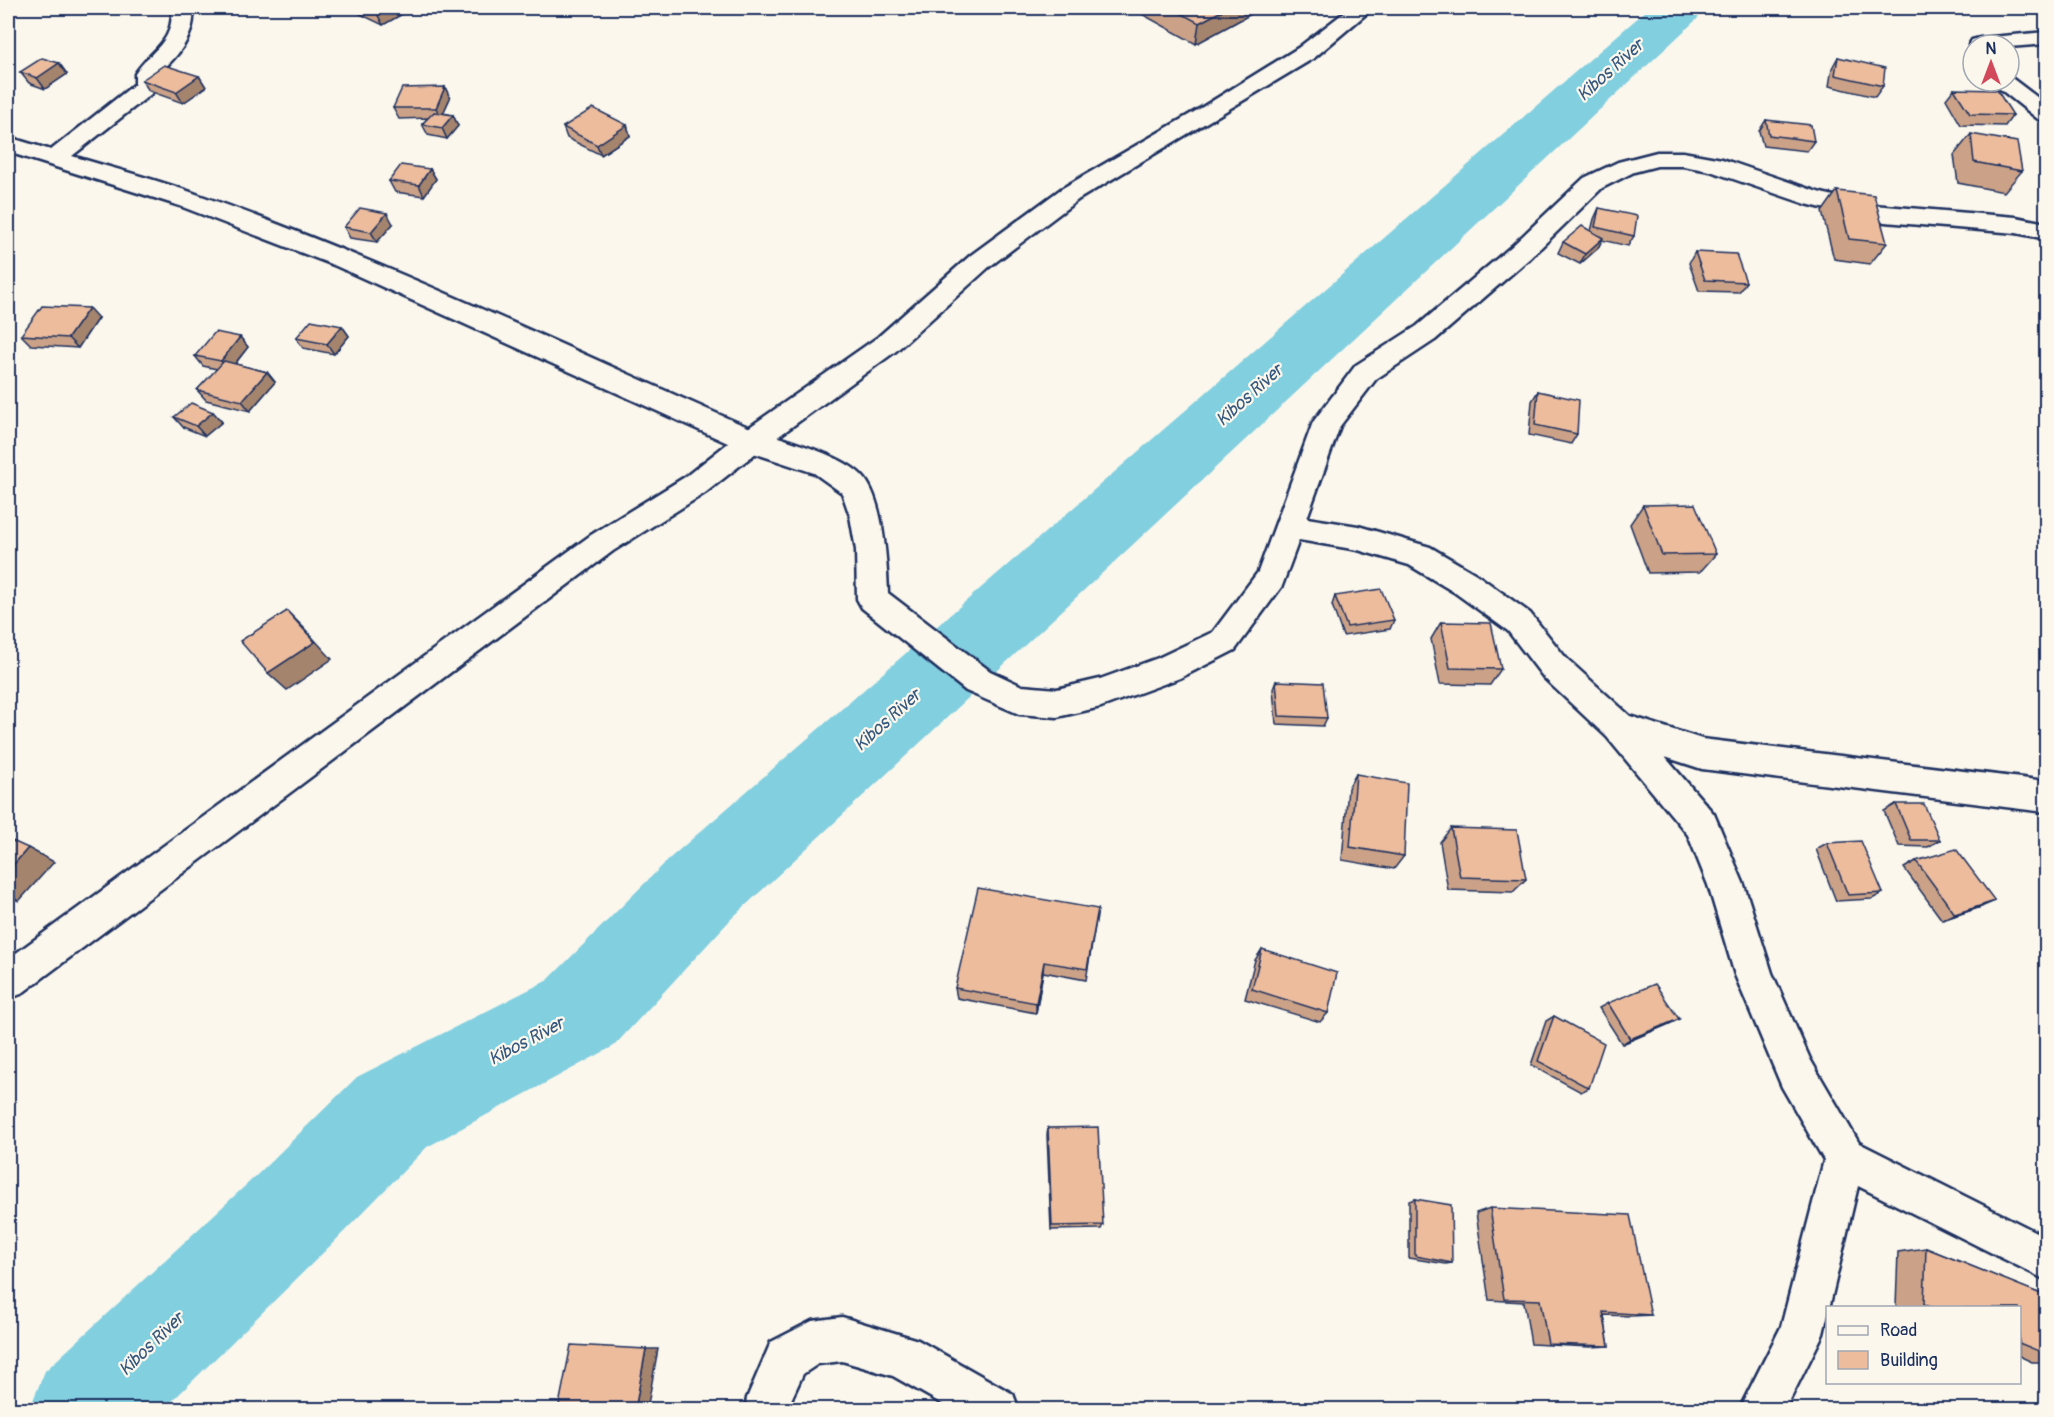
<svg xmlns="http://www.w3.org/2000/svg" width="2054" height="1417" font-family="Pangolin,sans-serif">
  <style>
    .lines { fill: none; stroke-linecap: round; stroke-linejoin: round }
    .river { fill: #82cfe0; fill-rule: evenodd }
    .minor-casing { stroke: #1b2f5e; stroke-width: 5 }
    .secondary-casing { stroke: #1b2f5e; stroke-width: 5 }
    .minor { fill: #fbf7ec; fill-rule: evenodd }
    .secondary { fill: #fbf7ec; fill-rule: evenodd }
    .wall { fill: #cba287; stroke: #1b2f5e; stroke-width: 1.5 }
    .shaded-wall { fill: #a5846e; stroke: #1b2f5e; stroke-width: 1.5 }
    .building { fill: #ecbc9d; stroke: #1b2f5e; stroke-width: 1.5 }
    .labels { text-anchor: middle; stroke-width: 4.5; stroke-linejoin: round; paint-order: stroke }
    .water-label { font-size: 18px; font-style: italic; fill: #35577e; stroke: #fbf7ec }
  </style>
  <rect width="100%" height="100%" fill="#fbf7ec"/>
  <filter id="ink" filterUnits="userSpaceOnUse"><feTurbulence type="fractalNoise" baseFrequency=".0167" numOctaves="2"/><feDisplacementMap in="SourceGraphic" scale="12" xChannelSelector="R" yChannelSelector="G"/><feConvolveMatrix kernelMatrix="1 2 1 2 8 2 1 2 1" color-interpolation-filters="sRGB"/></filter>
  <g filter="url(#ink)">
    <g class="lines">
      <polygon class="river" points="1649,8 1705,8 1697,19 732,918 614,1046 427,1147 330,1246 163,1410 29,1410 45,1371 258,1174 357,1077 548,980 670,858"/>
      <g class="minor-casing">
        <g id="minor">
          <path d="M172,8H193C196,37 177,57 157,75L158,84L151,94L72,156C115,169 158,180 199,195C382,260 558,344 736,422C769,437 844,452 865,479C884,504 887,563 888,593L990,671L1022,686L1057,689L1100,679L1158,658L1213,632L1258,572L1313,422L1356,365L1417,326L1512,246L1584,178L1618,162L1657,152H1683L1722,159L1821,193L1873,205L2016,217L2046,223V239L2016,233L1873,221L1806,204L1710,171L1683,166H1657L1634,172L1602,188L1530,258L1435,340L1376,379L1340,426L1307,518L1358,526L1430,547L1476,574L1530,613L1566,658L1630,716L1702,739L2046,781V812L1702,769L1665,757L1714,814L1744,885L1772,973L1810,1059L1859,1143L2046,1237V1280L1858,1186L1823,1334L1785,1410H1739L1781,1327L1824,1160L1782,1087L1735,975L1708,885L1688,835L1607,737L1544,678L1508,631L1454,592L1409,565L1358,550L1299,540L1282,586L1235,650L1180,678L1101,707L1057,717L1019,714L966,691L862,608L857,599L856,550L850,516L842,493L814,473L741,449L336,266L180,206L8,152V137L51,150L135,84V74C153,47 173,45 172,8Z"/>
          <polygon points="2046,32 2046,44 2009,47 2009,45 1973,45 1973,50 1969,45 1972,40 1980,38"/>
          <polygon points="2009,76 2046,104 2046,121 2038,119 1990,81 2009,81"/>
          <polygon points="842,1317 918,1340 1013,1394 1019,1410 953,1410 893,1376 842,1361 818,1364 803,1374 791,1400 790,1410 745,1410 747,1398 771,1342 812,1321"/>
        </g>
      </g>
      <g class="secondary-casing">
        <polygon id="secondary" points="1350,8 1373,8 1314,58 1079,199 989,267 896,351 761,449 705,493 613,551 21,994 8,999 8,959 591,535 685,477 741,433 878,337 971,255 1061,189 1201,108 1298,48"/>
      </g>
      <use href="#minor" class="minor"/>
      <use href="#secondary" class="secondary"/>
    </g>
    <g class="wall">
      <polygon points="357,8 413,8 383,25 360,14"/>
      <polygon points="1131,8 1262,8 1196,44"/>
      <polygon points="1838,57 1883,86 1875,97 1829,86 1832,68"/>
      <polygon points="59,63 67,74 45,89 29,83 20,72"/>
      <polygon points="199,76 206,87 183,103 149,91 142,80"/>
      <polygon points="445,87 450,98 443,113 453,115 458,126 447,139 428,135 422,124 428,118 399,119 393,108"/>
      <polygon points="1954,89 2013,115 2005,126 1961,125 1946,99"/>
      <polygon points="1766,120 1814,141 1807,151 1763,146 1759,131"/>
      <polygon points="627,125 630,136 601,155 567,138 563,127"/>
      <polygon points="1971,134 2022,171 2004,192 1958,183 1954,155"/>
      <polygon points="430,169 436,179 424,196 395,192 389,181"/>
      <polygon points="1837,191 1887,243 1870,264 1834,259 1822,212"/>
      <polygon points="1599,208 1634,236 1628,246 1602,240 1598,248 1580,264 1558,253 1563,242 1591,231 1594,219"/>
      <polygon points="393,224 377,242 350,238 344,227"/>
      <polygon points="1695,252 1746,282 1739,292 1699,291 1689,263"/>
      <polygon points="98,318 78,348 31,345 21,335"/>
      <polygon points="342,326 349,336 334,354 303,348 296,338"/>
      <polygon points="240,337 248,347 235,364 267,372 275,382 250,411 206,400 197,390 217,369 203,366 195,356"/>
      <polygon points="1538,391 1577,434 1571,444 1529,435 1532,401"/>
      <polygon points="213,412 222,422 205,436 183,427 174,417"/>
      <polygon points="1643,505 1716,554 1700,572 1648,573 1630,524"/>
      <polygon points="1335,596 1394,620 1390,629 1343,636 1332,605"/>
      <polygon points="1441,622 1501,669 1490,685 1440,684 1431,639"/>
      <polygon points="1276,681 1327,718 1323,726 1276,724 1273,689"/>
      <polygon points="1356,774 1404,856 1394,869 1342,860 1348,788"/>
      <polygon points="1896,804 1940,840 1928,847 1899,846 1884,811"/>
      <polygon points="1451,828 1526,879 1513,892 1448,890 1440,842"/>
      <polygon points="1827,843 1883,893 1872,899 1836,901 1816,849"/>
      <polygon points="1916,861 1981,907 1942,920 1904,868"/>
      <polygon points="1098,909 1086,980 1043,972 1036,1013 957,998 955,988"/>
      <polygon points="1262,949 1328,1013 1320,1022 1245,999 1255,960"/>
      <polygon points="1608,1003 1679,1019 1669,1024 1622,1044 1599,1008"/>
      <polygon points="1554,1016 1589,1088 1581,1092 1531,1065 1546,1021"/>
      <polygon points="1048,1128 1103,1225 1101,1229 1051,1230 1047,1135"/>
      <polygon points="1415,1199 1452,1263 1446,1264 1409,1258 1409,1201"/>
      <polygon points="1490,1208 1651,1315 1631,1316 1604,1315 1609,1346 1590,1347 1531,1344 1524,1302 1489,1300 1476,1213"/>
      <polygon points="1926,1248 2046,1296 2046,1362 2032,1362 2019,1356 2019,1308 1900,1308 1896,1306 1898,1252"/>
    </g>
    <g class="shaded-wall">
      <polygon points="374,8 413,8 383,25"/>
      <polygon points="1227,8 1262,8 1196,44 1199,23"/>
      <polygon points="59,63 67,74 45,89 37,78"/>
      <polygon points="199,76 206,87 183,103 176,92"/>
      <polygon points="445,87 450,98 441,118 436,108"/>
      <polygon points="453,115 458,126 447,139 442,128"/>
      <polygon points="627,125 630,136 601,155 597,145"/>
      <polygon points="430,169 436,179 424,196 419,185"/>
      <polygon points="387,213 393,224 377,242 371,232"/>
      <polygon points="1603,238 1598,248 1580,264 1585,254"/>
      <polygon points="89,308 98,318 78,348 68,338"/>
      <polygon points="342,326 349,336 334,354 327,344"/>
      <polygon points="240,337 248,347 229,371 221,361"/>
      <polygon points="267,372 275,382 250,411 242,401"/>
      <polygon points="213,412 222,422 205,436 196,426"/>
      <polygon points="287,611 304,628 332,659 287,690 268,673"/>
      <polygon points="28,848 54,862 19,901 8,896 8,871"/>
      <polygon points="1995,901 1981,907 1942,920 1955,914"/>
      <polygon points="1044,962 1043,972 1036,1013 1036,1003"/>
      <polygon points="1679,1019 1669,1024 1622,1044 1630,1039"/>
      <polygon points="646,1349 658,1349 647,1410 635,1410"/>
    </g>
    <g class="building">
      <polygon points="1171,8 1227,8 1199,23"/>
      <polygon points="1838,57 1885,68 1883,86 1835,75"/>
      <polygon points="42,58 59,63 37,78 20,72"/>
      <polygon points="164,65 199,76 176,92 142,80"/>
      <polygon points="445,87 436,108 393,108 402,88"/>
      <polygon points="1954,89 1997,90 2013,115 1970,114"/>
      <polygon points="593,108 627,125 597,145 563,127"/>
      <polygon points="434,112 453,115 442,128 422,124"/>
      <polygon points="1766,120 1811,125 1814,141 1769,135"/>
      <polygon points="1971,134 2017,142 2022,171 1974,162"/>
      <polygon points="401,165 430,169 419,185 389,181"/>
      <polygon points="1837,191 1874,195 1887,243 1849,239"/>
      <polygon points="360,208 387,213 371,232 344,227"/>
      <polygon points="1599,208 1637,216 1634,236 1595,227"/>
      <polygon points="1582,226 1603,238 1585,254 1563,242"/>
      <polygon points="1695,252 1736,254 1746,282 1705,280"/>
      <polygon points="42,306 89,308 68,338 21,335"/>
      <polygon points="311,320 342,326 327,344 296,338"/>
      <polygon points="215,332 240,337 221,361 195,356"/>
      <polygon points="224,361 267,372 242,401 197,390"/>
      <polygon points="1538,391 1579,400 1577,434 1535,425"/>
      <polygon points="191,403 213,412 196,426 174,417"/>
      <polygon points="1695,504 1716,554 1662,555 1643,505"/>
      <polygon points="1381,589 1394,620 1347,627 1335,596"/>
      <polygon points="287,611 315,642 268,673 240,641"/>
      <polygon points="1441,622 1491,623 1501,669 1450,668"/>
      <polygon points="1276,681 1323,683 1327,718 1279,716"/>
      <polygon points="1356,774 1407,783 1404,856 1350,847"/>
      <polygon points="1896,804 1924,804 1940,840 1911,840"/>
      <polygon points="1451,828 1517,830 1526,879 1460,877"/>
      <polygon points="8,839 28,848 8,871"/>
      <polygon points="1861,841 1883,893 1848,895 1827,843"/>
      <polygon points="1956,849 1995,901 1955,914 1916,861"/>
      <polygon points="978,888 1098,909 1087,969 1044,962 1036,1003 955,988"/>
      <polygon points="1262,949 1337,973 1328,1013 1252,989"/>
      <polygon points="1655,984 1679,1019 1630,1039 1608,1003"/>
      <polygon points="1554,1016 1604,1043 1589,1088 1538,1061"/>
      <polygon points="1098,1127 1103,1225 1052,1226 1048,1128"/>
      <polygon points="1415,1199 1451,1205 1452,1263 1415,1256"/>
      <polygon points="1490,1208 1630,1215 1651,1315 1603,1312 1609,1346 1548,1344 1540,1300 1504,1299"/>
      <polygon points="1926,1248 2046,1296 2046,1354 2019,1343 2019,1308 1932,1308 1924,1304"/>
      <polygon points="571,1345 646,1349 635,1410 558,1410"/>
    </g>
  </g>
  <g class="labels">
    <g class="water-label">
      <text transform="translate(1610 70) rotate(-42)" y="6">Kibos River</text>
      <text transform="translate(1249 395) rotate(-42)" y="6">Kibos River</text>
      <text transform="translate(887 720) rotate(-42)" y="6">Kibos River</text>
      <text transform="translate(526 1041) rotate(-28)" y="6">Kibos River</text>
      <text transform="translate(151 1344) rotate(-44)" y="6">Kibos River</text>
    </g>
  </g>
  <rect width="2054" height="1417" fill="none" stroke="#fbf7ec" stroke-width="30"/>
  <rect x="15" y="15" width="2024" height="1387" fill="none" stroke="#1b2f5e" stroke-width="2" filter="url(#ink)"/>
  <rect x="1826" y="1306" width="195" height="78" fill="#fbf7ec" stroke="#a1a7b3" stroke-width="1.5"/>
  <rect x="1838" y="1326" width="30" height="9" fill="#fbf7ec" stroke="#a1a7b3" stroke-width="1.5"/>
  <text x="1880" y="1336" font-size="18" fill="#1b2f5e">Road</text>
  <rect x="1838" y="1351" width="30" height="18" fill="#ecbc9d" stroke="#a1a7b3" stroke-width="1.5"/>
  <text x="1880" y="1366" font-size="18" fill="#1b2f5e">Building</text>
  <g transform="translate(1991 63)"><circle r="28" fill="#fbf7ec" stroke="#a1a7b3" stroke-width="1.5"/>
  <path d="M0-4.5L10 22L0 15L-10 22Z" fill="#d1495b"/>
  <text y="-9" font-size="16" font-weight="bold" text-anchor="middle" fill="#1b2f5e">N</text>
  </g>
</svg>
